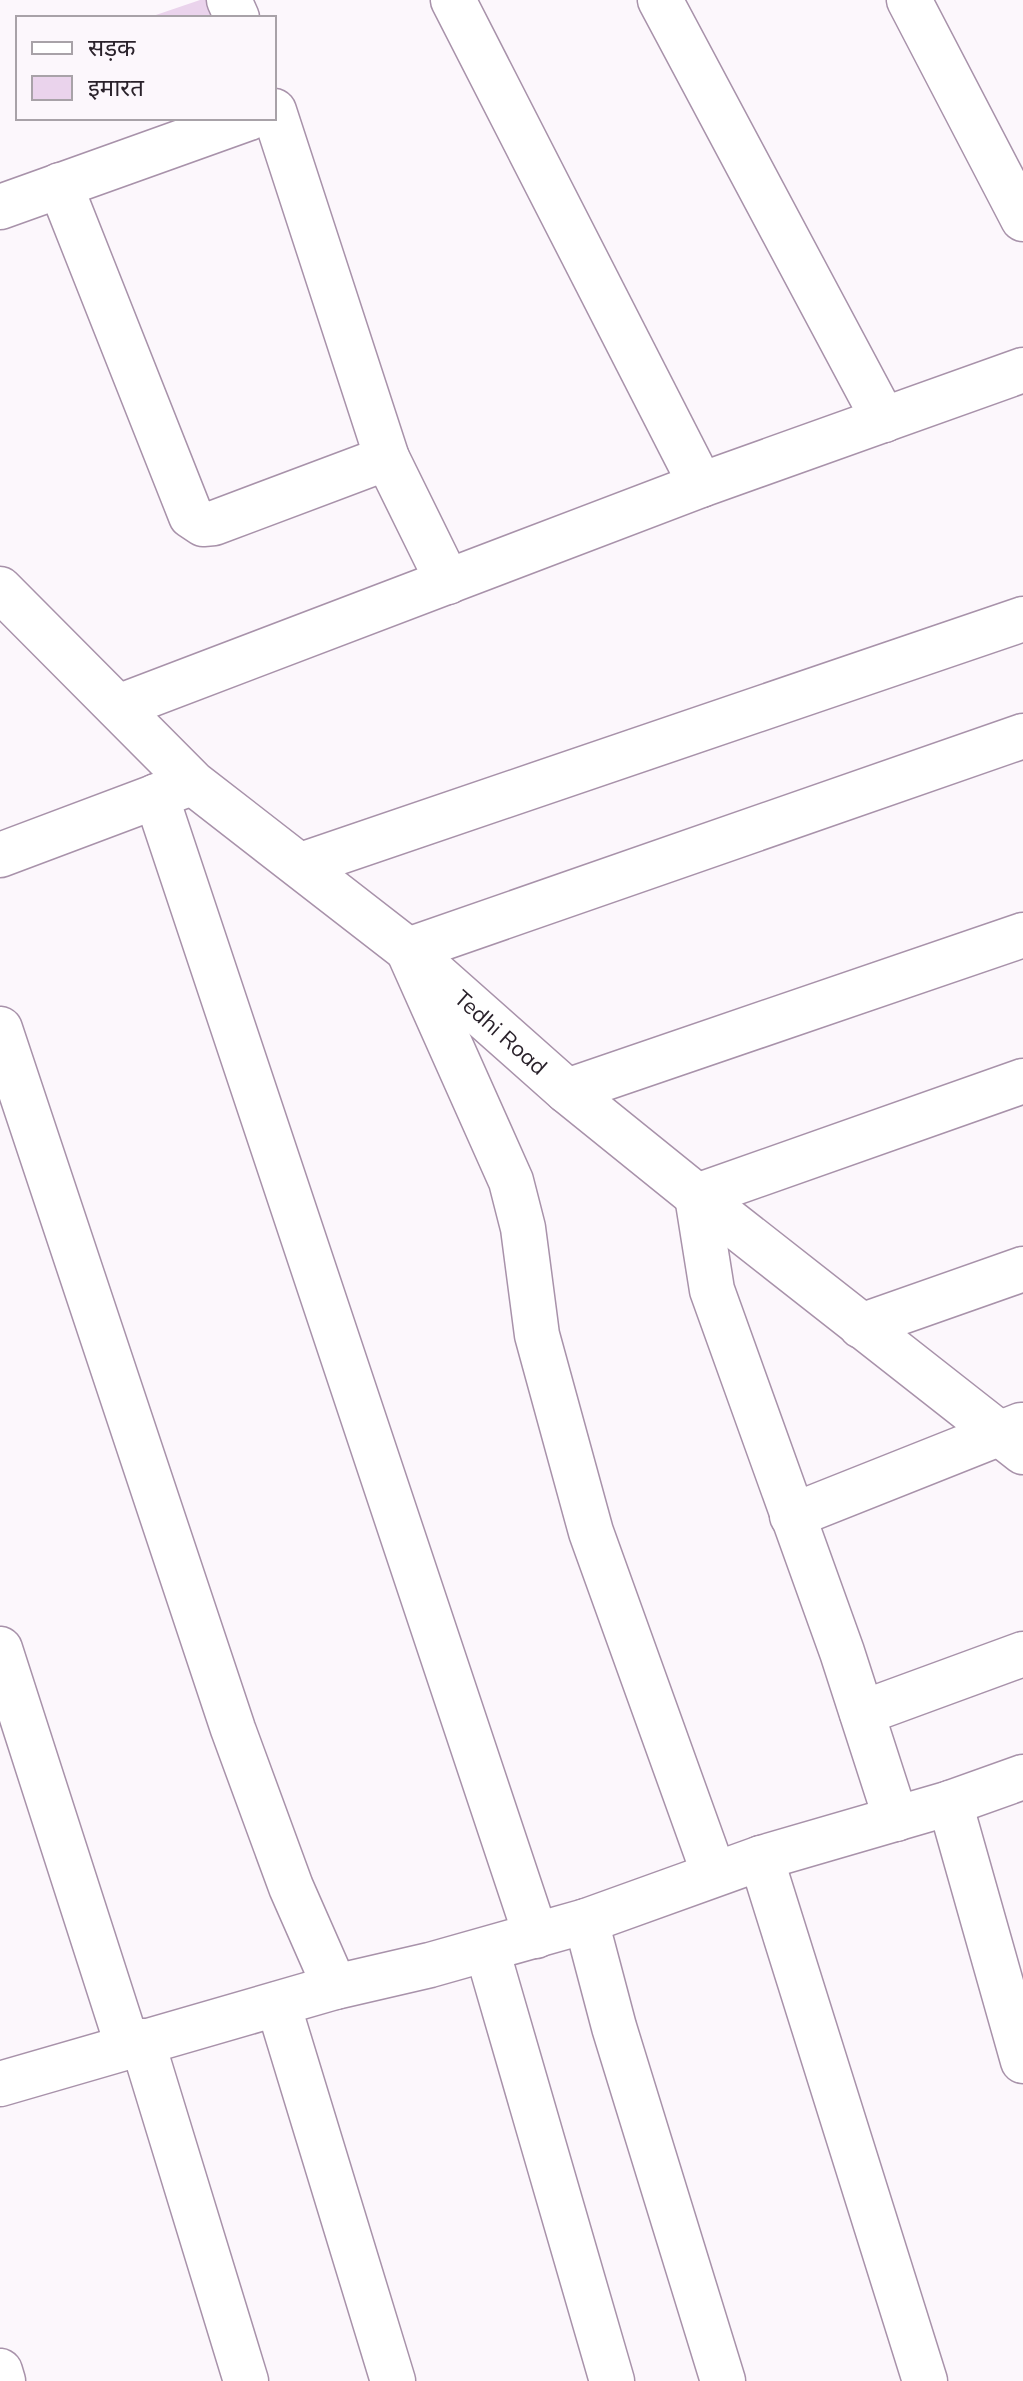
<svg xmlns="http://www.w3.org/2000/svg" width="1023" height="2381" font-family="Mulish,'Noto Sans Devanagari',sans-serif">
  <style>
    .building { fill: #ead3ec }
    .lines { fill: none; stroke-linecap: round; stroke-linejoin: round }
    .street-casing { stroke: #a892aa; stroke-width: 47 }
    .street { stroke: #fff; stroke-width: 44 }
    .labels { text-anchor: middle; stroke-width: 6; stroke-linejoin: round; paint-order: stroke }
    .street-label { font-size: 22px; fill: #2a222b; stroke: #fcf7fc }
  </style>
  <rect width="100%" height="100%" fill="#fcf7fc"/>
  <polygon class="building" points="200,0 225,0 231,18 147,18"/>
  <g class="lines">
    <g class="street-casing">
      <g id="street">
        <polyline points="229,0 237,18"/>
        <polyline points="453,0 701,485"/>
        <polyline points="660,0 884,420"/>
        <polyline points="909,0 1023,219"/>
        <polyline points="274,111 387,458 448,582"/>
        <polyline points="60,185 191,516 203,524 214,523 387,458"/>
        <polyline points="0,207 249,118"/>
        <path id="s1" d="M0,589L193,783L408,950L567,1091L697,1196L1023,1452"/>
        <polyline points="118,707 701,485 1023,370"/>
        <polyline points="156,796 536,1936"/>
        <polyline points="0,855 181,787"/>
        <polyline points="301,865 1023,619"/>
        <polyline points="0,1029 233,1729 291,1887 335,1987"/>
        <polyline points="567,1091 1023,935"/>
        <polyline points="861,1326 1023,1269"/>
        <polyline points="792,1516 1021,1425"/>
        <polyline points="0,1649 128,2047"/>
        <polyline points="862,1713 1023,1654"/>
        <polyline points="950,1803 1023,2061"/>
        <polyline points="896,1819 842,1652 712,1290 697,1196 1023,1081"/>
        <polyline points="761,1858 925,2381"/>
        <polyline points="714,1874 591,1532 537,1335 523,1228 511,1181 408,950 1023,736"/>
        <polyline points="586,1921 614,2027 723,2381"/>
        <polyline points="487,1950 612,2381"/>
        <polyline points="278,2004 393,2381"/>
        <polyline points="142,2041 246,2381"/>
        <polyline points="0,2084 335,1987 430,1965 586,1921 761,1858 950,1803 1023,1777"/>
        <polyline points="0,2371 3,2381"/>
      </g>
    </g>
    <use href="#street" class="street"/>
  </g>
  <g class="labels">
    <g class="street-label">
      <text dy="8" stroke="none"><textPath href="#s1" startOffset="670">Tedhi Road</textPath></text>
    </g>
  </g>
  <rect x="16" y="16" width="260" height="104" fill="#fcf7fc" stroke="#a8a2a8" stroke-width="2"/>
  <rect x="32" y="42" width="40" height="12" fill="#ffffff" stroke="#a8a2a8" stroke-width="2"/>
  <text x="88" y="56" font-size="24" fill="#2a222b">सड़क</text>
  <rect x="32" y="76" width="40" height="24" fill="#ead3ec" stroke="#a8a2a8" stroke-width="2"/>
  <text x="88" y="96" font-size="24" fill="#2a222b">इमारत</text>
</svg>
